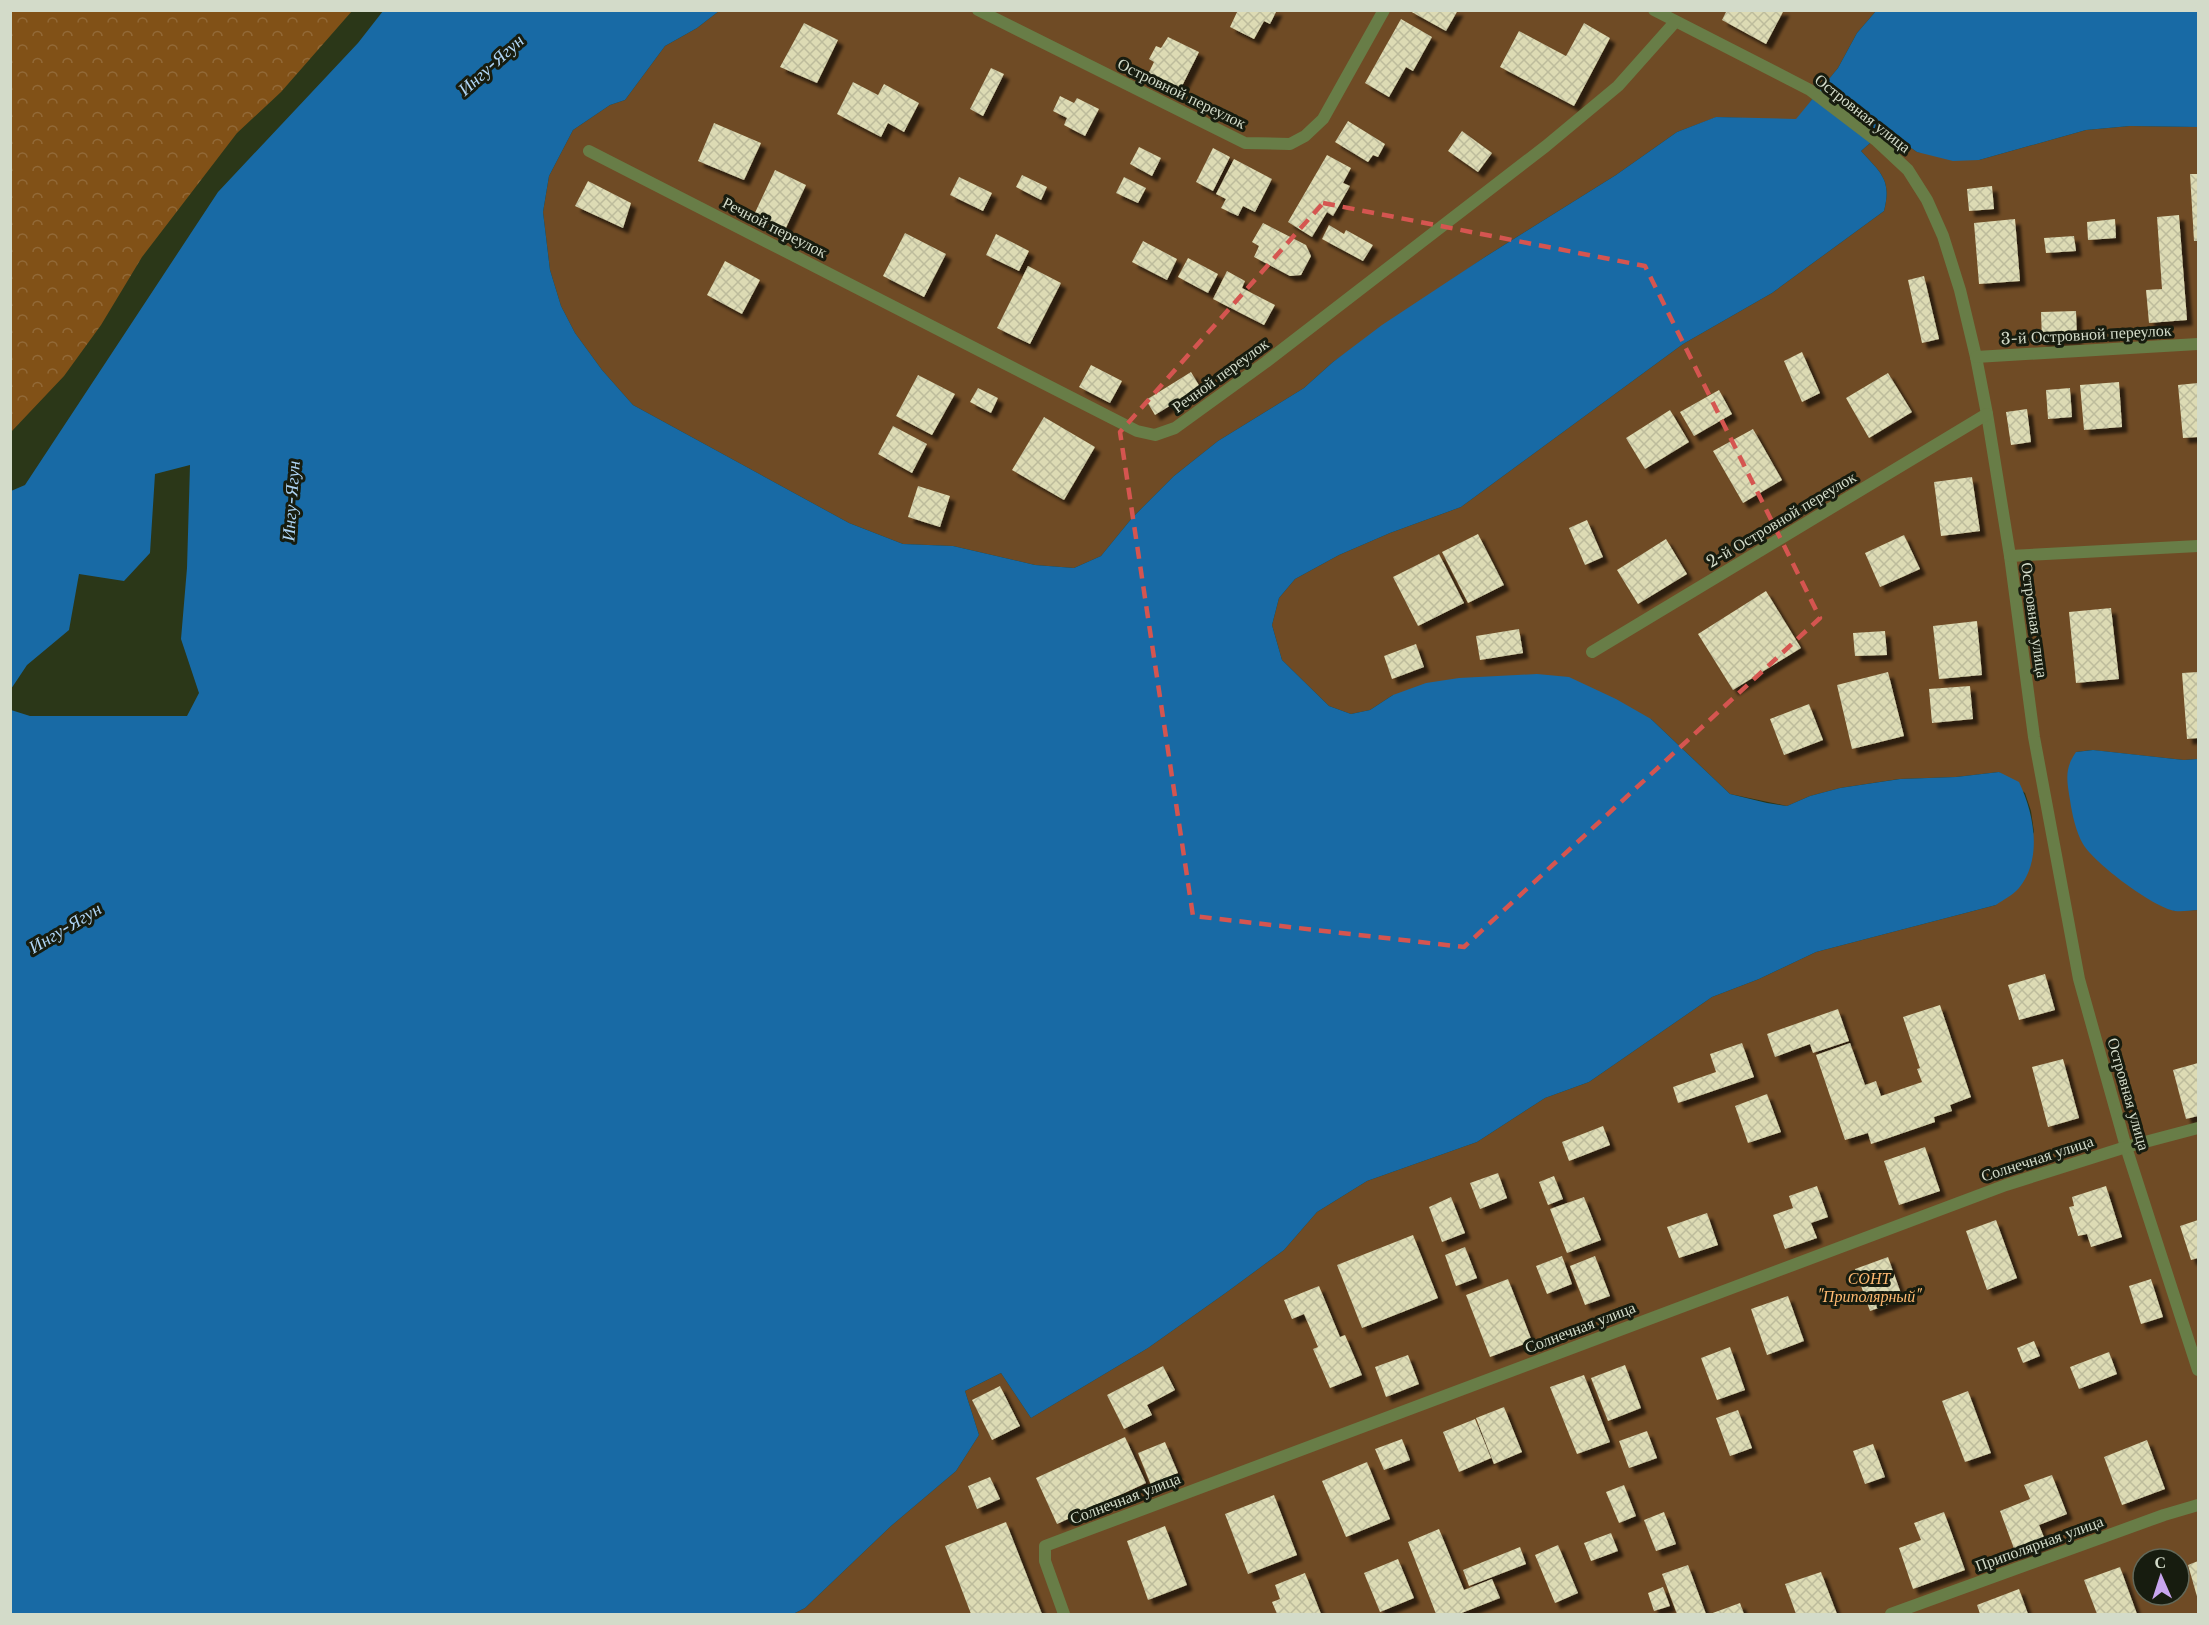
<svg xmlns="http://www.w3.org/2000/svg" width="2209" height="1625" font-family="'Libre Baskerville',serif">
  <style>
    .forest { fill: url(#forest-crowns) }
    .green { fill: #6f4b25; fill-rule: evenodd }
    .water { fill: #186aa5 }
    .building { fill: url(#building-cross-hatch); filter: url(#shadow) }
    .lines { fill: none; stroke-linecap: round; stroke-linejoin: round }
    .lane { stroke: #687d47; stroke-width: 12 }
    .marked { fill: none; stroke: #d55550; stroke-width: 4.5; stroke-dasharray: 12 8; stroke-linejoin: round }
    .labels { text-anchor: middle; stroke-width: 6; stroke-linejoin: round; paint-order: stroke }
    .street-label { font-size: 16px; fill: #d3dbc9; stroke: #171c0f }
    .park-label { font-size: 16px; font-style: italic; fill: #ffba72; stroke: #171c0f }
    .water-label { font-size: 18px; font-style: italic; fill: #afd4f4; stroke: #171c0f }
  </style>
  <defs>
    <pattern id="forest-crowns" width="20" height="18" patternUnits="userSpaceOnUse" patternTransform="scale(1.5)"><rect width="20" height="18" fill="#815117"/><path d="M2 6a3 3 0 1 1 6 0M12 15a3 3 0 1 1 6 0" fill="none" stroke="#926937"/></pattern>
    <pattern id="building-cross-hatch" width="8" height="8" patternUnits="userSpaceOnUse" patternTransform="scale(1.5)"><rect width="8" height="8" fill="#dddbb4"/><path d="M0 0l8 8M0 8l8-8" fill="none" stroke="#bdbc9c"/></pattern>
    <filter id="shadow"><feDropShadow dx="5.5" dy="5.5" stdDeviation="1.5" flood-color="#0009"/></filter>
  </defs>
  <rect width="100%" height="100%" fill="#2b3718"/>
  <polygon class="forest" points="11,10 352,11 281,92 237,133 142,257 101,325 64,376 11,432"/>
  <g class="green">
    <polygon points="719,11 1876,11 1857,33 1838,68 1796,120 1717,117 1677,132 1616,175 1485,257 1333,362 1304,388 1218,441 1174,476 1132,518 1101,556 1074,568 1035,565 953,546 903,544 849,523 633,405 602,370 575,333 561,306 550,270 543,212 549,176 573,130 610,105 625,100 665,46 697,28"/>
    <path d="M2130,126L2198,127V759L2184,760L2092,750L2076,752L2174,911L2198,910V1614H793L805,1608L891,1526L956,1471L979,1435L965,1391L1001,1373L1031,1418L1148,1348L1227,1292L1284,1250L1317,1212L1367,1181L1477,1142L1545,1098L1589,1082L1712,997L1759,979L1816,952L1996,905L2034,832L2031,811L2025,793L1999,772L1956,777L1899,779L1840,788L1810,796L1787,806L1730,794L1651,719L1393,695L1370,710L1351,714L1329,706L1282,660L1272,625L1279,598L1295,579L1339,555L1390,533L1461,507L1683,344L1772,293L1884,211C1892,180 1881,173 1861,151L1885,130L1917,152L1979,160L2086,130ZM2143,1559H2179V1595H2143Z"/>
  </g>
  <g class="water">
    <path d="M383,11H719L697,28L665,46L625,100L610,105L573,130L549,176L543,212L550,270L561,306L575,333L602,370L633,405L849,523L903,544L953,546L1035,565L1074,568L1101,556L1132,518L1174,476L1218,441L1304,388L1333,362L1382,325L1485,257L1616,175L1677,132L1716,117L1796,119L1838,68L1857,33L1876,11H2198V127L2130,126L2086,130L1979,160L1953,161L1917,152L1885,130L1861,151C1881,173 1892,180 1884,211L1772,293L1683,344L1461,507L1390,533L1339,555L1295,579L1279,598L1272,625L1282,660L1329,706L1351,714L1370,710L1393,695L1426,683L1459,678L1537,674L1569,677L1616,699L1651,719L1730,794L1767,803L1787,806L1810,796L1840,788L1900,779L1956,777L1999,772L2019,782C2034,813 2043,859 2019,888C2013,895 2003,900 1996,905L1816,952L1759,979L1712,997L1589,1082L1545,1098L1477,1142L1367,1181L1317,1212L1284,1250L1227,1292L1148,1348L1031,1418L1001,1373L965,1391L979,1435L956,1471L891,1526L805,1608L793,1614H11V710L30,716H187L199,693L181,639L187,568L190,465L155,474L150,553L124,581L79,574L69,630L27,665L11,689V491L25,485L218,192L358,43Z"/>
    <path d="M2093,750L2184,760L2198,759V910C2191,910 2183,912 2175,911C2153,907 2095,864 2083,844C2076,832 2072,814 2070,800C2067,781 2064,769 2076,752Z"/>
  </g>
  <g class="building">
    <polygon points="1238,10 1277,10 1270,24 1264,21 1254,39 1230,27"/>
    <polygon points="1408,10 1458,10 1446,31"/>
    <polygon points="1727,10 1784,10 1766,44 1722,20"/>
    <polygon points="1401,19 1432,37 1413,71 1406,67 1389,97 1365,83"/>
    <polygon points="804,23 838,40 817,83 780,67"/>
    <polygon points="1584,23 1610,38 1574,106 1500,67 1519,31 1566,56"/>
    <polygon points="1168,37 1199,52 1179,92 1147,76 1154,62 1149,59 1156,46 1161,48"/>
    <polygon points="991,68 1004,74 983,116 970,109"/>
    <polygon points="853,82 878,95 884,84 919,103 904,132 888,123 881,137 837,114"/>
    <polygon points="1060,96 1074,103 1077,98 1099,109 1085,136 1064,125 1067,118 1053,111"/>
    <polygon points="1348,121 1385,144 1378,157 1373,155 1368,162 1335,142"/>
    <polygon points="714,123 761,143 744,180 698,161"/>
    <polygon points="1462,131 1492,153 1478,172 1448,151"/>
    <polygon points="1139,147 1161,158 1152,176 1130,164"/>
    <polygon points="1213,148 1230,157 1213,191 1196,182"/>
    <polygon points="1327,155 1351,168 1343,183 1350,186 1333,216 1327,212 1312,237 1288,222"/>
    <polygon points="1234,159 1272,179 1255,212 1243,206 1238,216 1221,208 1226,199 1216,194"/>
    <polygon points="775,170 806,185 784,232 753,217"/>
    <polygon points="2190,174 2198,174 2198,241 2194,241"/>
    <polygon points="1022,175 1047,187 1041,200 1016,187"/>
    <polygon points="959,177 992,193 983,211 950,195"/>
    <polygon points="1124,177 1146,188 1138,203 1116,193"/>
    <polygon points="588,181 631,203 623,228 575,206"/>
    <polygon points="1992,186 1994,209 1969,211 1967,189"/>
    <polygon points="2179,215 2187,320 2149,323 2146,290 2162,289 2157,217"/>
    <polygon points="2015,219 2020,281 1979,284 1974,223"/>
    <polygon points="2115,219 2116,238 2088,240 2087,222"/>
    <polygon points="1263,223 1306,245 1311,256 1301,275 1290,276 1254,257 1259,246 1252,242"/>
    <polygon points="1329,225 1344,234 1346,230 1373,245 1363,261 1322,239"/>
    <polygon points="905,233 946,254 924,297 883,276"/>
    <polygon points="996,234 1029,251 1019,271 986,255"/>
    <polygon points="2074,236 2076,251 2046,253 2044,238"/>
    <polygon points="1143,241 1177,259 1167,280 1132,262"/>
    <polygon points="1188,258 1218,274 1208,293 1178,277"/>
    <polygon points="725,261 760,280 742,314 707,295"/>
    <polygon points="1028,266 1061,283 1030,344 997,328"/>
    <polygon points="1227,271 1245,281 1242,288 1275,305 1264,325 1213,299"/>
    <polygon points="1924,276 1939,339 1922,343 1908,280"/>
    <polygon points="2076,311 2077,339 2042,341 2041,312"/>
    <polygon points="1802,352 1820,393 1802,402 1784,361"/>
    <polygon points="1091,365 1122,381 1110,403 1079,387"/>
    <polygon points="1191,372 1200,387 1155,415 1146,400"/>
    <polygon points="1888,373 1912,412 1869,438 1846,398"/>
    <polygon points="918,375 955,394 932,435 896,416"/>
    <polygon points="2119,382 2122,427 2084,430 2080,385"/>
    <polygon points="2198,383 2198,437 2183,438 2178,385"/>
    <polygon points="978,388 998,398 991,413 970,402"/>
    <polygon points="2070,388 2072,417 2048,419 2046,390"/>
    <polygon points="1719,390 1732,414 1694,436 1680,412"/>
    <polygon points="2027,409 2031,442 2011,445 2006,412"/>
    <polygon points="1670,410 1689,442 1645,469 1626,438"/>
    <polygon points="1044,417 1095,447 1064,500 1012,470"/>
    <polygon points="893,426 927,444 912,473 878,454"/>
    <polygon points="1753,429 1782,480 1743,503 1713,451"/>
    <polygon points="1972,477 1980,531 1941,536 1934,482"/>
    <polygon points="918,486 950,496 940,527 908,517"/>
    <polygon points="1587,520 1603,557 1585,565 1569,528"/>
    <polygon points="1478,534 1504,585 1468,603 1442,552"/>
    <polygon points="1904,535 1920,569 1880,587 1865,553"/>
    <polygon points="1666,539 1687,574 1638,604 1617,570"/>
    <polygon points="1439,554 1464,603 1418,626 1393,577"/>
    <polygon points="1766,591 1801,648 1733,690 1698,634"/>
    <polygon points="2111,608 2119,679 2076,683 2069,612"/>
    <polygon points="1977,621 1982,675 1939,679 1933,626"/>
    <polygon points="1519,629 1523,653 1480,660 1476,636"/>
    <polygon points="1885,631 1887,655 1855,656 1853,633"/>
    <polygon points="1416,644 1424,667 1392,679 1384,656"/>
    <polygon points="1888,672 1904,736 1852,749 1837,685"/>
    <polygon points="2198,672 2198,738 2187,739 2182,673"/>
    <polygon points="1970,686 1973,719 1932,723 1929,689"/>
    <polygon points="1809,704 1823,740 1784,755 1770,719"/>
    <polygon points="2045,974 2055,1010 2019,1020 2008,985"/>
    <polygon points="1940,1005 1971,1097 1950,1105 1952,1111 1934,1117 1935,1122 1871,1144 1868,1133 1845,1140 1816,1055 1850,1043 1865,1085 1876,1081 1881,1096 1922,1082 1917,1069 1920,1068 1903,1017"/>
    <polygon points="1838,1009 1849,1041 1813,1053 1810,1044 1775,1057 1767,1034"/>
    <polygon points="1742,1043 1754,1077 1678,1103 1673,1087 1716,1072 1710,1054"/>
    <polygon points="2063,1059 2079,1118 2048,1127 2032,1067"/>
    <polygon points="2198,1063 2198,1116 2186,1119 2173,1070"/>
    <polygon points="1767,1094 1781,1132 1748,1143 1735,1106"/>
    <polygon points="1603,1126 1610,1145 1569,1161 1562,1142"/>
    <polygon points="1925,1147 1940,1191 1899,1205 1884,1161"/>
    <polygon points="1498,1173 1507,1198 1480,1209 1470,1183"/>
    <polygon points="1554,1176 1563,1199 1548,1205 1539,1182"/>
    <polygon points="1817,1186 1828,1217 1811,1223 1817,1238 1785,1249 1773,1215 1793,1208 1789,1196"/>
    <polygon points="2106,1186 2122,1237 2091,1247 2087,1234 2078,1236 2069,1207 2074,1206 2072,1197"/>
    <polygon points="1451,1197 1465,1233 1442,1242 1429,1207"/>
    <polygon points="1584,1197 1601,1240 1567,1253 1550,1209"/>
    <polygon points="1707,1213 1718,1245 1679,1258 1667,1227"/>
    <polygon points="1996,1220 2017,1278 1987,1290 1966,1231"/>
    <polygon points="2198,1220 2198,1258 2191,1260 2180,1226"/>
    <polygon points="1413,1235 1438,1298 1362,1328 1337,1265"/>
    <polygon points="1465,1247 1477,1278 1456,1286 1445,1255"/>
    <polygon points="1562,1256 1572,1284 1547,1294 1536,1266"/>
    <polygon points="1595,1256 1610,1296 1585,1305 1570,1266"/>
    <polygon points="1888,1257 1903,1299 1870,1311 1855,1269"/>
    <polygon points="1508,1279 1532,1341 1490,1357 1466,1295"/>
    <polygon points="2151,1279 2163,1317 2141,1324 2129,1286"/>
    <polygon points="1319,1286 1340,1337 1345,1335 1362,1375 1330,1388 1313,1349 1318,1347 1304,1314 1292,1319 1284,1300"/>
    <polygon points="1788,1296 1804,1341 1767,1355 1751,1309"/>
    <polygon points="2034,1341 2040,1356 2023,1363 2017,1348"/>
    <polygon points="1730,1347 1745,1390 1717,1400 1701,1358"/>
    <polygon points="2109,1352 2117,1374 2079,1389 2070,1367"/>
    <polygon points="1408,1355 1419,1384 1386,1397 1375,1367"/>
    <polygon points="1625,1365 1641,1408 1608,1421 1591,1378"/>
    <polygon points="1163,1366 1175,1390 1147,1405 1152,1415 1124,1429 1107,1395"/>
    <polygon points="1584,1375 1610,1442 1577,1454 1550,1387"/>
    <polygon points="1000,1386 1020,1426 992,1440 972,1400"/>
    <polygon points="1968,1391 1991,1453 1965,1462 1942,1401"/>
    <polygon points="1504,1407 1522,1452 1494,1464 1476,1418"/>
    <polygon points="1738,1410 1752,1448 1730,1456 1716,1418"/>
    <polygon points="1475,1419 1491,1458 1459,1472 1443,1432"/>
    <polygon points="1647,1431 1657,1458 1629,1468 1619,1441"/>
    <polygon points="1125,1437 1146,1483 1057,1524 1036,1478"/>
    <polygon points="1402,1439 1410,1460 1384,1470 1375,1449"/>
    <polygon points="2147,1440 2165,1489 2122,1505 2104,1457"/>
    <polygon points="1165,1442 1178,1473 1151,1485 1138,1453"/>
    <polygon points="1873,1444 1885,1477 1865,1484 1853,1451"/>
    <polygon points="1367,1462 1390,1519 1346,1537 1322,1481"/>
    <polygon points="2052,1475 2067,1514 2039,1525 2046,1542 2016,1554 2000,1511 2030,1499 2024,1485"/>
    <polygon points="990,1477 1000,1499 977,1509 968,1486"/>
    <polygon points="1624,1485 1636,1516 1619,1523 1606,1492"/>
    <polygon points="1274,1495 1297,1555 1248,1574 1225,1514"/>
    <polygon points="1664,1512 1676,1544 1656,1551 1644,1520"/>
    <polygon points="1944,1512 1965,1570 1913,1589 1899,1548 1921,1540 1914,1523"/>
    <polygon points="1006,1522 1042,1614 971,1614 945,1546"/>
    <polygon points="1165,1526 1187,1585 1148,1600 1127,1541"/>
    <polygon points="1439,1529 1464,1590 1492,1579 1500,1598 1459,1614 1436,1614 1408,1542"/>
    <polygon points="1611,1533 1618,1551 1591,1561 1584,1543"/>
    <polygon points="1558,1545 1578,1593 1555,1603 1535,1555"/>
    <polygon points="1520,1547 1526,1564 1469,1586 1463,1570"/>
    <polygon points="1398,1559 1414,1598 1380,1612 1364,1573"/>
    <polygon points="2198,1561 2198,1600 2188,1565"/>
    <polygon points="1688,1565 1706,1614 1677,1614 1662,1574"/>
    <polygon points="2120,1567 2137,1614 2097,1614 2084,1580"/>
    <polygon points="1821,1572 1837,1614 1796,1614 1785,1584"/>
    <polygon points="1305,1573 1321,1614 1277,1614 1272,1602 1280,1599 1275,1585"/>
    <polygon points="1663,1587 1670,1606 1654,1611 1648,1593"/>
    <polygon points="2019,1589 2028,1614 1980,1614 1977,1605"/>
    <polygon points="1740,1603 1744,1614 1710,1614"/>
  </g>
  <g class="lines">
    <g class="lane">
      <polyline points="978,10 1245,143 1290,144 1305,136 1323,119 1384,10"/>
      <polyline points="1654,10 1810,90 1877,141 1908,170 1927,200 1943,236 1960,290 1976,357 1987,414 2010,556 2034,737 2079,979 2126,1147 2198,1370"/>
      <polyline points="589,151 1137,431 1155,435 1175,428 1266,362 1546,146 1618,86 1675,22"/>
      <polyline points="1976,357 2198,344"/>
      <polyline points="2010,556 2198,546"/>
      <polyline points="1592,652 1987,414"/>
      <polyline points="1064,1614 1045,1561 1045,1546 2006,1185 2126,1147 2198,1128"/>
      <polyline points="1891,1614 2164,1515 2198,1505"/>
    </g>
  </g>
  <path class="marked" d="M1323,203L1645,266L1820,618L1464,947L1193,916L1120,432Z"/>
  <g class="labels">
    <g class="street-label">
      <text transform="translate(1182 93) rotate(26)" y="6">Островной переулок</text>
      <text transform="translate(1863 113) rotate(38)" y="6">Островная улица</text>
      <text transform="translate(775 227) rotate(27)" y="6">Речной переулок</text>
      <text transform="translate(2086 334) rotate(-3)" y="6">3-й Островной переулок</text>
      <text transform="translate(1220 375) rotate(-36)" y="6">Речной переулок</text>
      <text transform="translate(1781 519) rotate(-31)" y="6">2-й Островной переулок</text>
      <text transform="translate(2035 620) rotate(82)" y="6">Островная улица</text>
      <text transform="translate(2129 1094) rotate(74)" y="6">Островная улица</text>
      <text transform="translate(2037 1158) rotate(-18)" y="6">Солнечная улица</text>
      <text transform="translate(1580 1327) rotate(-21)" y="6">Солнечная улица</text>
      <text transform="translate(1125 1498) rotate(-21)" y="6">Солнечная улица</text>
      <text transform="translate(2039 1543) rotate(-20)" y="6">Приполярная улица</text>
    </g>
    <g class="park-label">
      <text x="1869" y="1284">СОНТ<tspan x="1869" dy="18">"Приполярный"</tspan></text>
    </g>
    <g class="water-label">
      <text transform="translate(491 65) rotate(-42)" y="6">Ингу-Ягун</text>
      <text transform="translate(291 501) rotate(-86)" y="6">Ингу-Ягун</text>
      <text transform="translate(65 928) rotate(-31)" y="6">Ингу-Ягун</text>
    </g>
  </g>
  <rect width="2209" height="1625" fill="none" stroke="#d3dbc9" stroke-width="24"/>
  <g transform="translate(2161 1577) rotate(357)"><circle r="28" fill="#171c0f" stroke="#626859" stroke-width="1.5"/>
  <path d="M0-4.5L10 22L0 15L-10 22Z" fill="#c8a5ee"/>
  <text y="-9" font-size="16" font-weight="bold" text-anchor="middle" fill="#d3dbc9">С</text>
  </g>
</svg>
